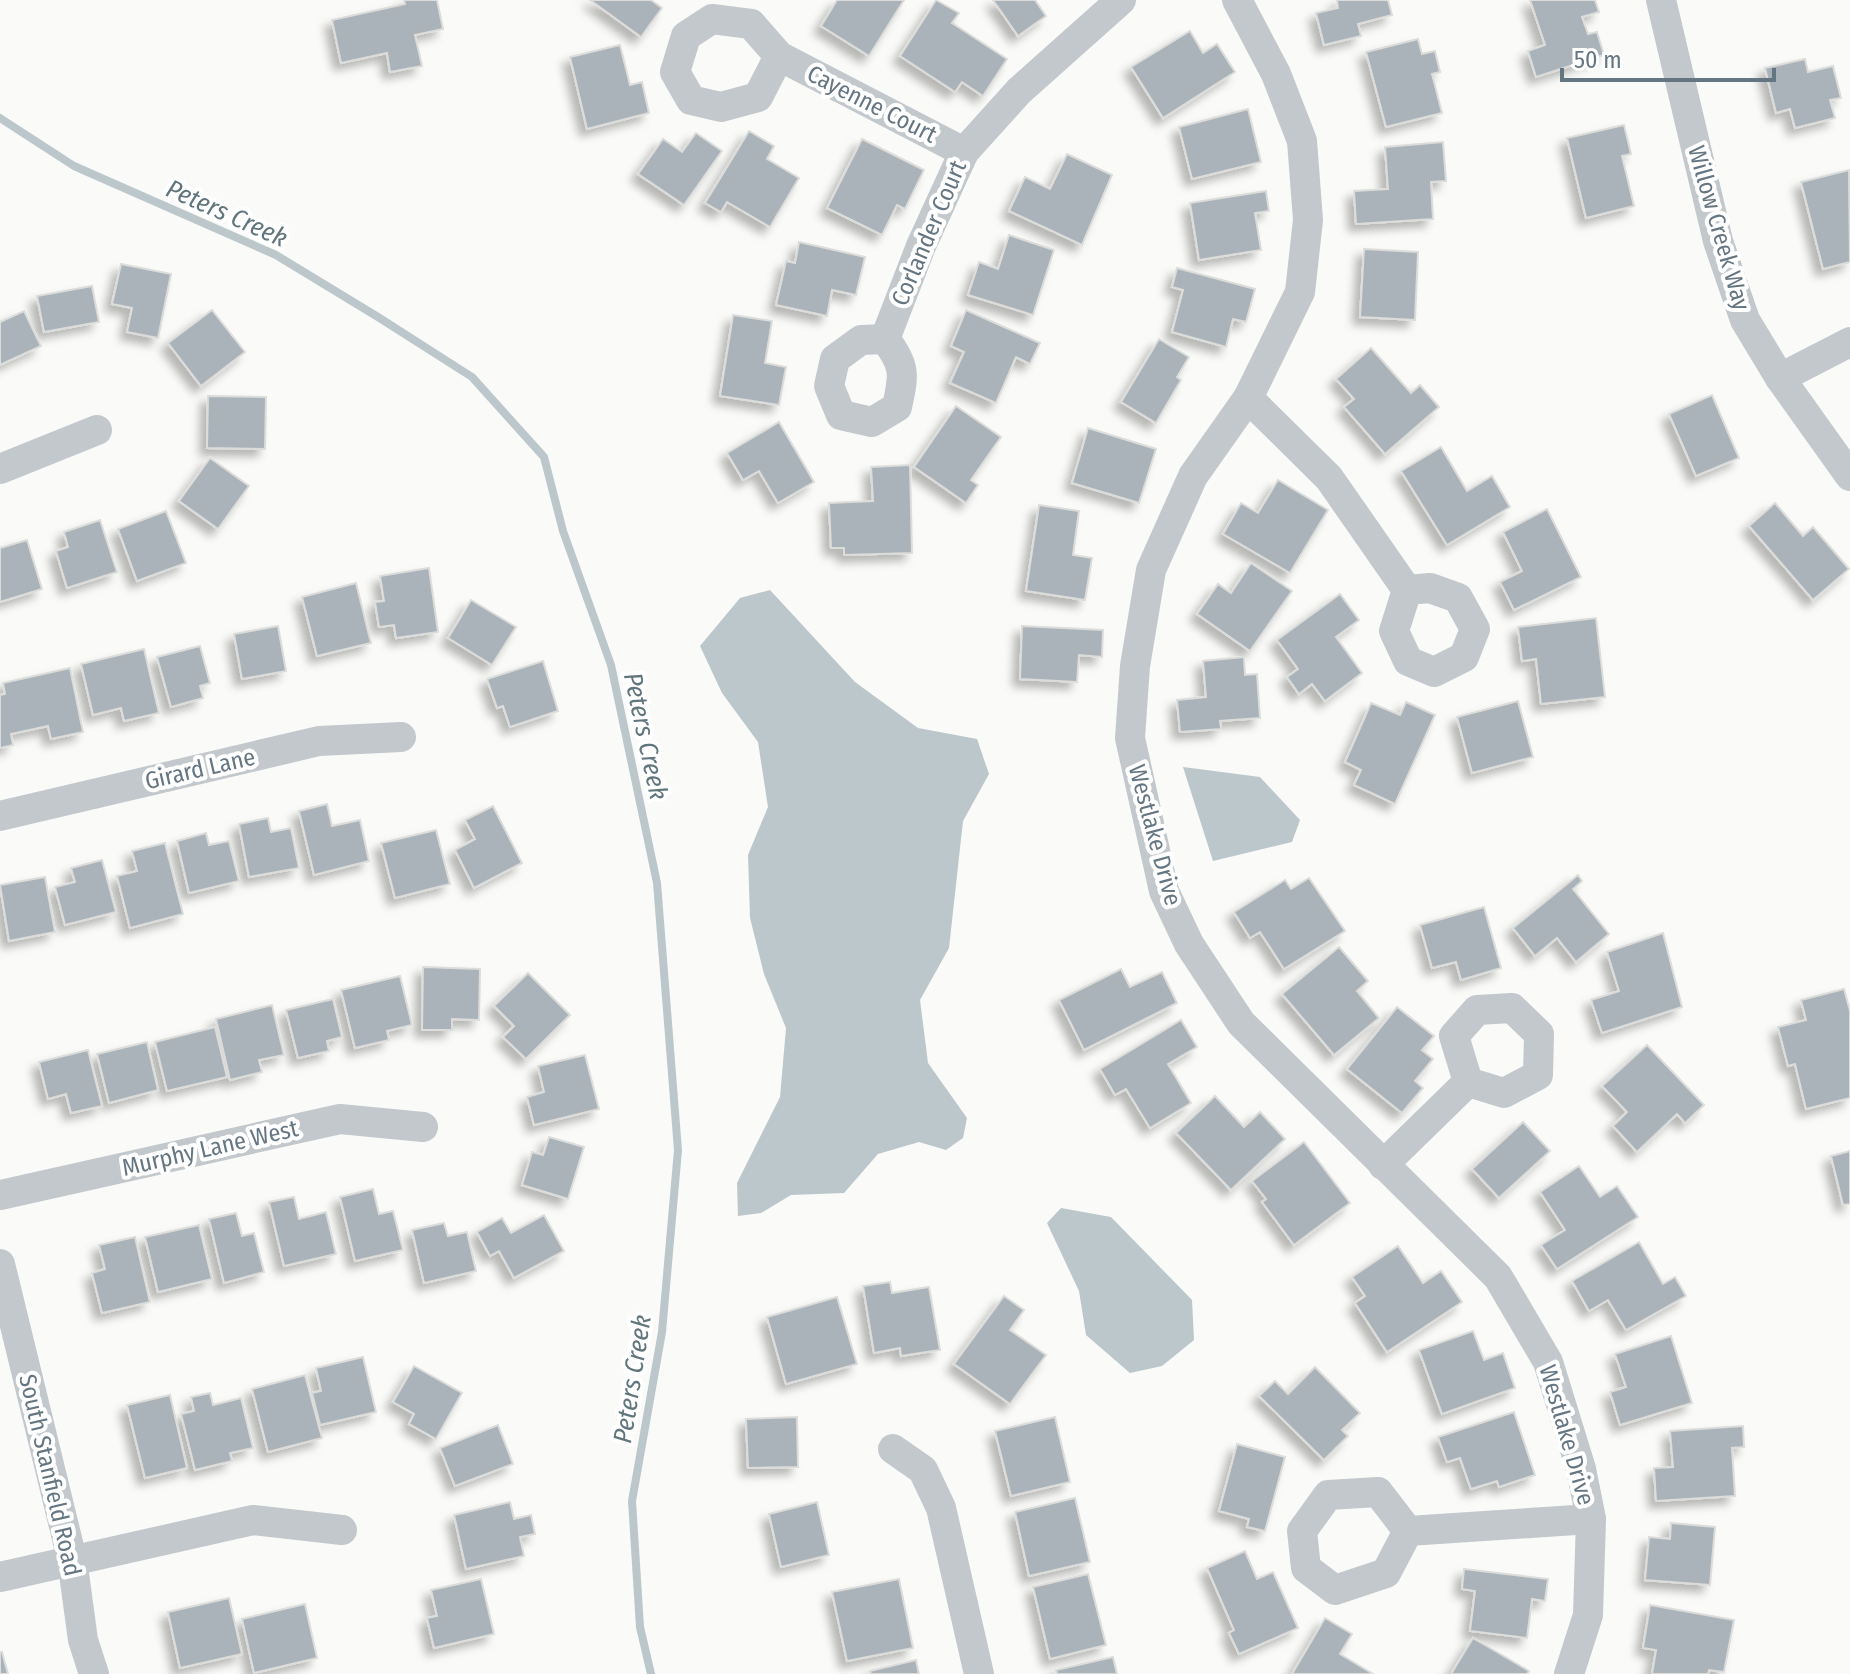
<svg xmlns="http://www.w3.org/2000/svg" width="1850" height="1674" font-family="'Fira Sans Condensed',sans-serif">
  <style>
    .water { fill: #bbc7cb }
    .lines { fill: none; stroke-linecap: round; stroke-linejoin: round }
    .stream { stroke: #bbc7cb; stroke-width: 8 }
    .building { fill: #aab3b9; stroke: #dcdcda; stroke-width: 2; filter: url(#shadow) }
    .street { stroke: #c3c8cc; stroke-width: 30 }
    .labels { text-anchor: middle; stroke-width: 8; stroke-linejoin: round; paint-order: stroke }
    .street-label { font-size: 24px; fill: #657683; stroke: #fff }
    .water-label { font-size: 26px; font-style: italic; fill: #60757c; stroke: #fff }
  </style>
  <defs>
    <filter id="shadow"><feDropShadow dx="-7" dy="7" stdDeviation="4" flood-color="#0004"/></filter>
  </defs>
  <rect width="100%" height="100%" fill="#fafaf8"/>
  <g class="water">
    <polygon points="770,590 855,682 918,728 977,739 989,774 963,821 949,948 920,1000 928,1063 967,1118 963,1138 946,1150 919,1142 878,1154 844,1193 791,1195 761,1213 738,1216 737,1183 780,1097 786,1028 764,974 750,918 748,855 768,807 758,742 722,693 700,646 740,598"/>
    <polygon points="1183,767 1260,777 1300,820 1292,842 1213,861"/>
    <polygon points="1061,1208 1111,1217 1192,1300 1194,1340 1162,1366 1130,1373 1086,1335 1079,1291 1047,1223"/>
  </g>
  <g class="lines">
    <polyline class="stream" points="0,118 74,166 276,255 378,317 472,377 544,457 563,531 611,665 657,883 678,1150 662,1332 632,1501 640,1627 651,1674"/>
  </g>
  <g class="building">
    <polygon points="404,0 437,0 443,29 415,35 422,66 390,72 387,53 341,63 332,20 405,4"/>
    <polygon points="590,0 651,0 662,8 641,37"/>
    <polygon points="837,0 904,0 869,56 821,26"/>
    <polygon points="936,0 959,13 952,23 1007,59 983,96 962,82 955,92 900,56"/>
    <polygon points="993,0 1035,0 1046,16 1018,36"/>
    <polygon points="1337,0 1388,0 1392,15 1358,24 1361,36 1324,45 1316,13 1338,8"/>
    <polygon points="1530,0 1595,0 1599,12 1582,17 1588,34 1597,32 1604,55 1536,77 1528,51 1545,45"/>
    <polygon points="1190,31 1203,53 1217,44 1235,72 1163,118 1131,67"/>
    <polygon points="1418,39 1422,54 1435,51 1440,72 1432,74 1442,113 1386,127 1366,52"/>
    <polygon points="620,45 630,85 642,82 649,113 587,129 570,57"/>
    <polygon points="1805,59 1808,72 1833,66 1841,98 1830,100 1835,118 1795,128 1790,109 1776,113 1765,68"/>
    <polygon points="1248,109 1261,162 1192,179 1179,127"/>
    <polygon points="1624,125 1631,154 1622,156 1634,206 1586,218 1567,138"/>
    <polygon points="749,131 774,146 767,159 799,178 770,227 727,202 721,212 705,203"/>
    <polygon points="696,133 722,151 684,205 638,174 663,139 682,152"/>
    <polygon points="862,139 924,170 905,209 897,205 882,235 827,208"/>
    <polygon points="1443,142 1446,181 1431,182 1433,219 1356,224 1354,191 1388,189 1385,147"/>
    <polygon points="1067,154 1112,175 1082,245 1009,211 1025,177 1050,189"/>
    <polygon points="1849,170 1850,262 1823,269 1801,182"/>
    <polygon points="1266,191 1269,211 1255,213 1261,250 1199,260 1190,203"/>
    <polygon points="1009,235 1054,250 1033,315 968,295 979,262 998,269"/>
    <polygon points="799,242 865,257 856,295 832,290 827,316 776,305 786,261 795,263"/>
    <polygon points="1364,249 1418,252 1415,320 1360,317"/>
    <polygon points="121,264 171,274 158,338 127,332 132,308 112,304"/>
    <polygon points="1177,268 1255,289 1246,322 1233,319 1226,347 1172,332 1183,290 1172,287"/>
    <polygon points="92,286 99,322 44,332 37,296"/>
    <polygon points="212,310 245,352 201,386 168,343"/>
    <polygon points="966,310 1040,343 1030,364 1016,357 996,403 950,383 964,352 951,346"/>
    <polygon points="24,311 41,346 0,365 0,322"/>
    <polygon points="733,315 772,321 765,363 786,367 779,405 720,396"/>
    <polygon points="1159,339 1189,357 1177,377 1181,380 1156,423 1121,402"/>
    <polygon points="1371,348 1411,393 1420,385 1439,407 1385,454 1344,407 1354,399 1336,379"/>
    <polygon points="1712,395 1739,458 1696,476 1669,414"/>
    <polygon points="208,396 266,397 265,449 207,448"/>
    <polygon points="956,406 1001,437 971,480 978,485 966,503 914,467"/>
    <polygon points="779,422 814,482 778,503 759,471 743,480 727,453"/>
    <polygon points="1088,428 1156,449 1139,503 1072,483"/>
    <polygon points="1441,447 1467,491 1492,476 1510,507 1447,545 1401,471"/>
    <polygon points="210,458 249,486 218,529 179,501"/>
    <polygon points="910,465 912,553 844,555 844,548 831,548 829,503 873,501 871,467"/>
    <polygon points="1278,480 1328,510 1290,573 1223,534 1241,503 1258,513"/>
    <polygon points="1775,503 1803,536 1813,527 1849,569 1813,600 1749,526"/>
    <polygon points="1039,505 1079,511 1073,555 1092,558 1085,600 1026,591"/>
    <polygon points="1547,509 1581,577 1514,610 1500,582 1522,571 1503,532"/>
    <polygon points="166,511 186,563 137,581 118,529"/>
    <polygon points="100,520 117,572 67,588 56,551 68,547 64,532"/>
    <polygon points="27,540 42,589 0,602 0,548"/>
    <polygon points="1251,563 1292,591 1250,651 1197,614 1218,584 1231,593"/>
    <polygon points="429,568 438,632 396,638 394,625 379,627 375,602 384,601 380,576"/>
    <polygon points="356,583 371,643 317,656 302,597"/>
    <polygon points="1340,594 1359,620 1336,637 1362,673 1325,701 1312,684 1299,694 1287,677 1298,669 1277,640"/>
    <polygon points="471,600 516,627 492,665 448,638"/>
    <polygon points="1596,618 1605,697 1541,704 1536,659 1522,661 1518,627"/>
    <polygon points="278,626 286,671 242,679 234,634"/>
    <polygon points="1022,626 1103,630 1102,657 1079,655 1077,682 1020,679"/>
    <polygon points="200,646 210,683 200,686 203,698 171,707 157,657"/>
    <polygon points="144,649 159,713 124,721 121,708 93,715 81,664"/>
    <polygon points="1244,657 1245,675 1257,674 1260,718 1220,721 1221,729 1180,732 1177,700 1206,697 1203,661"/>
    <polygon points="543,661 558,711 510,727 503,706 497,708 487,679"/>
    <polygon points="70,668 83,732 51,739 48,726 11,734 13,745 0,748 0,695 5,694 3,683"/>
    <polygon points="1518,701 1533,757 1472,773 1457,717"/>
    <polygon points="1406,702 1435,715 1395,804 1354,785 1361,770 1345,762 1371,703 1400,715"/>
    <polygon points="327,804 332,826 360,820 369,861 314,875 299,811"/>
    <polygon points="493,806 522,863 474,888 455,850 475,839 465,820"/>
    <polygon points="268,818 271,832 291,828 299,868 249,877 239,824"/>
    <polygon points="436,830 450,884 395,898 381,843"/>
    <polygon points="206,833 209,845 229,841 239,881 189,893 177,841"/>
    <polygon points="165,843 183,914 130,928 117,876 137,871 132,851"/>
    <polygon points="102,860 116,912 65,925 55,887 75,882 71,868"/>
    <polygon points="1578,875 1582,881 1573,889 1609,934 1576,962 1557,938 1535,956 1513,928"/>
    <polygon points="45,877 55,932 9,941 0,885"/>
    <polygon points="1309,878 1345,931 1284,969 1260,932 1250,938 1234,912 1285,880 1291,889"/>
    <polygon points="1484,907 1501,968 1461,980 1456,962 1432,968 1420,925"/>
    <polygon points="1663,933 1682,1007 1602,1033 1591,1000 1619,991 1607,952"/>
    <polygon points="1339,947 1368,981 1357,991 1379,1018 1334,1055 1282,994"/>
    <polygon points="423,967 480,969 479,1020 452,1019 452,1030 422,1030"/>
    <polygon points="1121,969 1130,987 1162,972 1177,1003 1084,1050 1059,1000"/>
    <polygon points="528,973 570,1015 526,1059 503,1037 514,1026 494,1006"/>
    <polygon points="400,976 412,1025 387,1031 389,1040 355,1048 341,990"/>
    <polygon points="1844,989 1850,1011 1850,1098 1806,1109 1795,1064 1788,1066 1778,1027 1806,1020 1801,1000"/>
    <polygon points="333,999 342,1037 327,1041 329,1051 298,1058 286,1010"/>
    <polygon points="272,1005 284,1055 259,1060 262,1072 230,1080 216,1019"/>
    <polygon points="1397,1007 1434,1036 1422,1050 1433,1059 1415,1081 1423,1088 1402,1113 1347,1069"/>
    <polygon points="1181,1020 1197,1047 1168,1064 1191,1103 1150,1128 1126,1089 1115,1095 1100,1069"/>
    <polygon points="215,1027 227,1077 167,1091 155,1042"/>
    <polygon points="147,1042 158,1090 109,1103 97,1054"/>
    <polygon points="1647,1045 1704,1105 1685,1123 1677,1114 1637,1152 1613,1126 1627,1112 1602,1086"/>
    <polygon points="88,1050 102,1106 71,1113 66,1094 48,1099 39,1062"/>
    <polygon points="585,1055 599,1109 534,1125 527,1097 544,1092 538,1066"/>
    <polygon points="1215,1096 1244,1127 1260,1112 1285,1139 1231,1190 1176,1133"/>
    <polygon points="1523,1122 1550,1151 1499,1198 1472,1169"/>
    <polygon points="549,1137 584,1147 568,1199 522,1185 532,1152 543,1155"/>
    <polygon points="1304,1142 1350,1203 1294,1245 1262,1202 1266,1199 1252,1181"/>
    <polygon points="1850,1151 1850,1204 1843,1205 1831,1156"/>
    <polygon points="1579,1166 1600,1197 1617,1186 1638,1217 1557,1269 1541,1245 1565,1230 1540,1192"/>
    <polygon points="373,1189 379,1214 393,1211 403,1250 355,1261 340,1197"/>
    <polygon points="294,1197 299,1219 326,1212 336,1254 284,1266 269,1202"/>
    <polygon points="236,1213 242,1236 254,1233 264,1272 224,1283 209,1219"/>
    <polygon points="544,1215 564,1251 514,1278 499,1251 490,1256 477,1232 502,1218 511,1233"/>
    <polygon points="444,1223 448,1236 467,1232 476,1271 424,1283 412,1230"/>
    <polygon points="199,1225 212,1279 158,1292 145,1237"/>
    <polygon points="135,1237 150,1302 102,1313 92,1273 105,1269 99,1245"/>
    <polygon points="1639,1242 1663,1284 1675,1277 1686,1296 1626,1330 1608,1300 1589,1311 1572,1281"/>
    <polygon points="1398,1246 1423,1283 1441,1271 1462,1302 1387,1352 1355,1303 1365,1296 1352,1277"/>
    <polygon points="890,1282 892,1293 929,1287 940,1350 901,1356 900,1348 874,1353 863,1286"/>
    <polygon points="1004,1296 1024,1310 1010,1330 1046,1355 1010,1404 954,1364"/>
    <polygon points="837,1297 857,1364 786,1384 767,1317"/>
    <polygon points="1473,1331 1484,1360 1503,1353 1515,1388 1442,1414 1419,1350"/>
    <polygon points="1671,1336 1692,1403 1620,1425 1610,1392 1626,1387 1615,1354"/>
    <polygon points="363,1357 376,1412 320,1425 312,1393 321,1391 316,1368"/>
    <polygon points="414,1366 462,1393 436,1439 409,1424 414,1414 393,1402"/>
    <polygon points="1315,1367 1360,1413 1342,1430 1348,1436 1324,1460 1259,1396 1275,1381 1288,1394"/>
    <polygon points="305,1375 322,1438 268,1452 252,1389"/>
    <polygon points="210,1393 213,1405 241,1398 253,1448 230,1453 232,1461 195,1470 181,1414 194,1411 191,1397"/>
    <polygon points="170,1395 187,1468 145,1478 127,1405"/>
    <polygon points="1514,1412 1535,1475 1499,1487 1497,1481 1471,1489 1460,1458 1447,1462 1438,1437"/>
    <polygon points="797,1417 798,1467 748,1468 746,1419"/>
    <polygon points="1055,1417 1070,1482 1011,1496 995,1431"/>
    <polygon points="498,1425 513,1464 455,1486 440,1448"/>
    <polygon points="1743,1426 1744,1447 1732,1448 1735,1496 1656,1501 1654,1468 1673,1467 1670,1431"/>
    <polygon points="1237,1444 1285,1457 1265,1531 1247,1527 1249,1519 1219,1511"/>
    <polygon points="1075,1498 1090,1562 1029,1576 1015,1512"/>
    <polygon points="510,1502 514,1519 531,1515 535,1534 520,1537 524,1556 466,1569 454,1515"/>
    <polygon points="817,1502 829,1555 781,1567 769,1514"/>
    <polygon points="1671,1523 1715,1527 1710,1585 1645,1580 1649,1537 1670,1539"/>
    <polygon points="1245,1551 1257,1579 1273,1572 1298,1628 1239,1654 1229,1633 1234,1630 1207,1568"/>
    <polygon points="1464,1569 1548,1579 1545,1601 1532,1599 1527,1638 1470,1631 1475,1591 1462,1589"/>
    <polygon points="1088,1574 1106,1645 1050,1659 1033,1587"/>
    <polygon points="481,1579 494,1634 434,1648 427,1618 437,1616 431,1590"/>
    <polygon points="899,1579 913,1648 847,1661 832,1592"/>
    <polygon points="229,1598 242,1654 180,1668 168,1612"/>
    <polygon points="305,1604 317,1658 254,1673 242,1619"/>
    <polygon points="1650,1605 1734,1620 1724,1672 1709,1670 1708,1674 1652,1674 1656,1650 1643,1648"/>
    <polygon points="1325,1618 1352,1634 1340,1654 1373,1674 1292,1674"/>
    <polygon points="1473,1638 1529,1671 1527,1674 1451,1674"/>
    <polygon points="0,1652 2,1652 8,1674 0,1674"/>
    <polygon points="1113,1657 1117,1674 1057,1674 1056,1670"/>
    <polygon points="916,1660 919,1674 871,1674 870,1671"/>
  </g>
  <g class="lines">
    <g class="street">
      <polyline points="1237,0 1276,74 1302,141 1308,220 1300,292 1248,398 1193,476 1151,570 1135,666 1130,738 1164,891 1189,944 1241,1023 1498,1277 1548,1362 1581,1469 1591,1519 1588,1615 1569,1674"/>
      <polyline points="1661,0 1718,241 1745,320 1780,378 1850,476"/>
      <polyline points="779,56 758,97 721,107 691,100 675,72 686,36 712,19 751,24 779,56 964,152"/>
      <polyline points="885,339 921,246 964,152 1019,91 1121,0"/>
      <path d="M885,339C906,366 904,375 897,407L872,422L841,415L829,386L835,359L861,340Z"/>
      <polyline points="1780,378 1850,342"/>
      <polyline points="1248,398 1329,478 1407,590 1394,631 1408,661 1434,672 1464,657 1475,629 1458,598 1430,588 1407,590"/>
      <polyline points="0,469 97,430"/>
      <polyline points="0,816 319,741 401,737"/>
      <polyline points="1383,1165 1468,1082 1504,1093 1538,1075 1539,1034 1512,1008 1477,1010 1454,1036 1468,1082"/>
      <polyline points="0,1195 340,1119 423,1127"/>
      <polyline points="0,1264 72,1559 83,1640 94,1674"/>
      <polyline points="893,1449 923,1470 941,1508 979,1674"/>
      <polyline points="1408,1531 1386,1573 1335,1590 1306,1568 1302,1531 1328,1495 1378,1492 1408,1531 1591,1519"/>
      <polyline points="0,1577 253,1520 342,1530"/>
    </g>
  </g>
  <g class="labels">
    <g class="street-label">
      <text transform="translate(872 104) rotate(27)" y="8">Cayenne Court</text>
      <text transform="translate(1719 228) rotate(74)" y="8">Willow Creek Way</text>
      <text transform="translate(929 233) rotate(-67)" y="8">Corlander Court</text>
      <text transform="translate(200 769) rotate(-13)" y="8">Girard Lane</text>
      <text transform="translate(1155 835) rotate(75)" y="8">Westlake Drive</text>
      <text transform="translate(210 1148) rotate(-13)" y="8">Murphy Lane West</text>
      <text transform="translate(1567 1435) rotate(74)" y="8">Westlake Drive</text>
      <text transform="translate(50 1475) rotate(77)" y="8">South Stanfield Road</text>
    </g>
    <g class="water-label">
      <text transform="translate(227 213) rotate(24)" y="9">Peters Creek</text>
      <text transform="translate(646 736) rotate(78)" y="9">Peters Creek</text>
      <text transform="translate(632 1379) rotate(-81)" y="9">Peters Creek</text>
    </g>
  </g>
  <path d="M1562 68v12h212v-12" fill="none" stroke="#657683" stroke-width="4"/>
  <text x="1574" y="68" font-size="24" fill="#657683" stroke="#ffffff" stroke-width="6" paint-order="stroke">50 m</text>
</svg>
